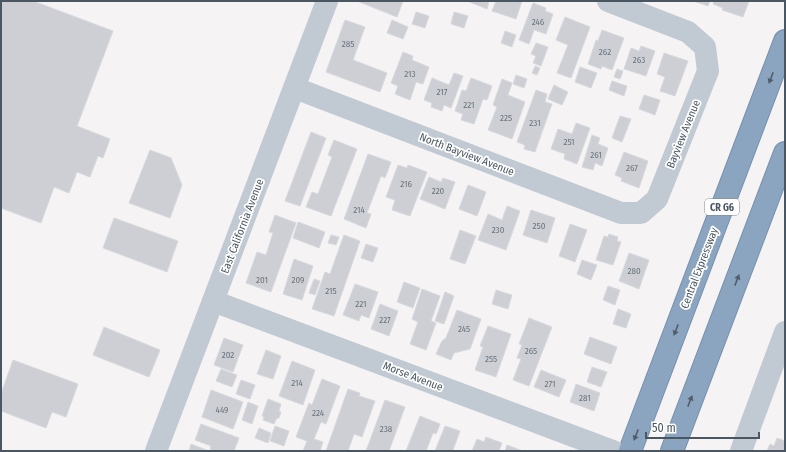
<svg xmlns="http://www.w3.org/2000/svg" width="786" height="452" font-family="'Fira Sans Condensed',sans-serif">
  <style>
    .building { fill: #cdcfd5; stroke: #d7d9de }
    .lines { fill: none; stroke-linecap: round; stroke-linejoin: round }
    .highway-casing { stroke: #7690ad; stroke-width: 24 }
    .minor { stroke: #c1cad2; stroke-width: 22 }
    .highway { stroke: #8ba5c1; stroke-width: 22 }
    .oneway { fill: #505e6b }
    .labels { text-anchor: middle; stroke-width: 3.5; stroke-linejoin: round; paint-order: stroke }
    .number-label { font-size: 9px; fill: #6b747e }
    .shield { fill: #fff; stroke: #808990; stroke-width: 1 }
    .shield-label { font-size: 10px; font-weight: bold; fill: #4a5661 }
    .street-label { font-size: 11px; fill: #4a5661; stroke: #fff }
  </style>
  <rect width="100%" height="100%" fill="#f5f3f3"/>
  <g class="building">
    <polygon points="1,1 33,1 113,31 77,126 110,139 103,158 98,156 90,177 77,172 69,193 54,187 41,223 1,208"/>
    <polygon points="357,1 403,1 397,17"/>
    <polygon points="467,1 489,1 487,9"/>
    <polygon points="496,1 522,1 516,19 492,11"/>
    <polygon points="693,1 710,1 708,6"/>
    <polygon points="714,1 749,1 743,17 722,10 723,8 713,4"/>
    <polygon points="533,3 546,8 545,11 553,14 546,34 534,30 529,44 519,40"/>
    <polygon points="416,12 429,16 425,28 412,24"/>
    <polygon points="454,12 468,16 464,28 451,24"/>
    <polygon points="565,17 590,27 571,78 557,73 568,45 556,40"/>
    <polygon points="345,20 365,27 353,60 387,73 380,92 326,72"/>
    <polygon points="392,20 408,27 403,39 387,33"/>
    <polygon points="602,30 624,38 612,70 602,66 601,69 588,64 596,40 598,41"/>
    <polygon points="505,31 516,35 512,47 501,43"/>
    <polygon points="536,43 548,47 541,66 533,63 536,56 531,54"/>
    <polygon points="641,46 655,51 646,76 624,69 631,48 639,51"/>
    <polygon points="403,52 413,56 412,60 429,67 423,84 416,82 410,100 395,94 398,86 391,83"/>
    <polygon points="664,53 688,61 675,96 660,91 665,77 657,74"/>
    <polygon points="535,66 540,68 537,75 532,73"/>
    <polygon points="580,67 597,73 591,88 575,82"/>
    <polygon points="617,69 623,71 620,79 614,77"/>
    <polygon points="454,73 463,76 451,108 444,105 442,111 431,107 432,103 424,100 432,78 449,85"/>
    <polygon points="516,75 527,79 524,88 513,84"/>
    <polygon points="471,78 492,86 487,100 483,99 474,124 461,120 463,114 455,111 462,90 466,91"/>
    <polygon points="502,79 512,83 508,95 525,102 512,139 488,130 497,107 493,105"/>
    <polygon points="612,81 627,86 624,96 609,90"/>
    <polygon points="554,85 568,92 562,105 548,99"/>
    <polygon points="536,90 547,94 545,102 552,104 535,152 524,149 525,145 517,142"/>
    <polygon points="644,95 660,100 655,115 639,109"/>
    <polygon points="620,116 631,119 622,142 612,138"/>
    <polygon points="576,123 590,128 577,164 564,159 565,154 551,149 558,129 572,134"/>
    <polygon points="311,132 326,138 300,206 285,201"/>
    <polygon points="592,135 600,138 598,144 608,148 602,166 595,163 593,170 582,167"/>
    <polygon points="334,140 357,149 331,216 306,207 312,192 318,194 332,157 328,155"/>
    <polygon points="150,150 171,158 182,185 170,218 129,203"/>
    <polygon points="624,152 648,161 639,188 621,181 622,178 615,175"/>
    <polygon points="368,154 391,162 385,178 381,176 367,213 371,214 366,228 344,219"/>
    <polygon points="398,165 407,168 408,165 427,172 410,216 392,210 395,200 386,197"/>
    <polygon points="429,177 441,182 443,178 455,182 445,209 420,199"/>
    <polygon points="468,185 486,192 477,216 459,209"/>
    <polygon points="507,206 520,211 506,250 478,240 488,214 502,220"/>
    <polygon points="531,210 555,218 547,243 523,235"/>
    <polygon points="275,215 296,223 271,292 246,283 257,252 266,255 273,233 269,232"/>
    <polygon points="114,218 178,241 167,272 103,248"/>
    <polygon points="298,222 325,232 319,248 293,238"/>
    <polygon points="570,224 587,230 575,262 559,256"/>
    <polygon points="460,230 476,236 465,264 450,259"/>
    <polygon points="609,234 618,237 617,241 621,242 613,265 596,260 604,236 608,237"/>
    <polygon points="331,235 339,237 336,245 328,243"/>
    <polygon points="344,235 360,241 334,316 312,309 325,272 330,274"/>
    <polygon points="366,244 378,248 373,262 361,258"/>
    <polygon points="629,253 649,260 639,289 619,281"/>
    <polygon points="294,259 313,266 302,300 283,294"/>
    <polygon points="582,260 597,265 591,280 577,274"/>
    <polygon points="314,279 320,281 315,295 309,293"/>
    <polygon points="404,282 420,288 413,308 397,302"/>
    <polygon points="355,284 378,292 369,318 361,315 359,321 343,315"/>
    <polygon points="608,286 620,290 615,305 603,300"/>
    <polygon points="422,289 440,296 431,321 436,323 426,350 410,344 418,322 412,319"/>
    <polygon points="496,290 512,295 508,309 492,304"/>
    <polygon points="445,292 454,296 444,324 435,321"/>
    <polygon points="380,304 398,311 389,336 371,329"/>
    <polygon points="618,309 631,314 626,328 613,324"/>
    <polygon points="457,310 481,319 470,349 454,353 451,360 436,354 442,341 446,338"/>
    <polygon points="529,318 552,327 529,386 513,380 521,359 517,358 522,345 519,344"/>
    <polygon points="488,326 511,334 496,377 475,370 483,347 480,346"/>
    <polygon points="104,327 160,350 149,377 93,355"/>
    <polygon points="590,337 617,347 611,364 584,354"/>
    <polygon points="224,338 243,345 233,372 214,365"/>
    <polygon points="266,350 281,356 273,379 257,374"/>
    <polygon points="13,360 78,384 66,417 52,412 46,428 1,411 1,394"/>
    <polygon points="292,361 315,370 303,405 279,396"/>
    <polygon points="592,367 607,372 601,387 587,382"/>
    <polygon points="221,369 237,375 232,387 216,381"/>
    <polygon points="541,370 566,380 559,397 534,387"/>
    <polygon points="322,379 340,386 326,424 321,422 314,439 323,442 320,451 303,451 307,441 296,437 309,403 312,405"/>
    <polygon points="241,380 255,385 250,399 236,394"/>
    <polygon points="576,384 600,393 594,411 570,402"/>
    <polygon points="348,389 360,393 359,396 375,401 362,437 354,434 348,451 326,451"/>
    <polygon points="211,390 243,402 233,429 202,417"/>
    <polygon points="268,399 281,404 279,411 281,412 279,418 277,418 274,424 263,420 264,417 262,416"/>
    <polygon points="385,400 405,407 389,451 366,451"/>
    <polygon points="248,402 258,406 252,424 242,420"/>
    <polygon points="420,416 440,424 436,434 433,433 426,451 406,451"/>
    <polygon points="201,424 239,438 234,451 214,451 210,449 211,446 195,440"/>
    <polygon points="275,426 289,431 284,446 270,441"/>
    <polygon points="445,426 460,431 453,450 455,451 435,451"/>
    <polygon points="259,428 271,433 268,443 255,438"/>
    <polygon points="486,437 502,443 499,451 472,451 477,439 484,442"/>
    <polygon points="777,438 785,441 785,451 767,451 770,444 774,446"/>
    <polygon points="191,444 209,451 189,451"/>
    <polygon points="507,445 523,451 505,451"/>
  </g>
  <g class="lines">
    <g class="highway-casing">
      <g id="highway">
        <polyline points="630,451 785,41"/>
        <polyline points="672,451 785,153"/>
      </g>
    </g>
    <g class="minor">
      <polyline points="295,88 621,213 641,213 657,199 708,71 705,47 688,32 608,1"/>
      <polyline points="213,301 613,451"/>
      <polyline points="156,451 327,1"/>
      <polyline points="741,451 785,332"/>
    </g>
    <use href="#highway" class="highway"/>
  </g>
  <defs><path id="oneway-solid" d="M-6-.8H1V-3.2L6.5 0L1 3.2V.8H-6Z"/></defs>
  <g class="oneway">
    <use href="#oneway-solid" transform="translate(771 78) rotate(111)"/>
    <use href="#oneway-solid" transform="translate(737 280) rotate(-69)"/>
    <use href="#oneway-solid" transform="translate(676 330) rotate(111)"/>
    <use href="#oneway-solid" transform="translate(690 401) rotate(-69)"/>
    <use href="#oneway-solid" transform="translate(636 435) rotate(111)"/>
  </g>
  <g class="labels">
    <g class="number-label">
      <text x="538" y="25">246</text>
      <text x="348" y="47">285</text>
      <text x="605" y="55">262</text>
      <text x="639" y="63">263</text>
      <text x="410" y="77">213</text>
      <text x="442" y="95">217</text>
      <text x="469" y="108">221</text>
      <text x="506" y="121">225</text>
      <text x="535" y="126">231</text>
      <text x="569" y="145">251</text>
      <text x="596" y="158">261</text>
      <text x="632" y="171">267</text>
      <text x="406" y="187">216</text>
      <text x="438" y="194">220</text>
      <text x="359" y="213">214</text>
      <text x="539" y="229">250</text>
      <text x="498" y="233">230</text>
      <text x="634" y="274">280</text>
      <text x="262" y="283">201</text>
      <text x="298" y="283">209</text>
      <text x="331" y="294">215</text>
      <text x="361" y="307">221</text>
      <text x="385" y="323">227</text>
      <text x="464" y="332">245</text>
      <text x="531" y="354">265</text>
      <text x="228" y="358">202</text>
      <text x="491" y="362">255</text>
      <text x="297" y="386">214</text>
      <text x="550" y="387">271</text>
      <text x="585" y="401">281</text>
      <text x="222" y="413">449</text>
      <text x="318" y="416">224</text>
      <text x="386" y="432">238</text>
    </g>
    <rect class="shield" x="705" y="199" width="34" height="16" rx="3"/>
    <g class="shield-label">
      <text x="722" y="211">CR G6</text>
    </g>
    <g class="street-label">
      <text transform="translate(683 134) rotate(-68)" y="4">Bayview Avenue</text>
      <text transform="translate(467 154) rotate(21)" y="4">North Bayview Avenue</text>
      <text transform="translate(242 226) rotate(-69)" y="4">East California Avenue</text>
      <text transform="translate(699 268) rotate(-69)" y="4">Central Expressway</text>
      <text transform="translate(413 376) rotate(21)" y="4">Morse Avenue</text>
    </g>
  </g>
  <rect width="786" height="452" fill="none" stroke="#4a5661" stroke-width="4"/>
  <path d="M646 432v6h113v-6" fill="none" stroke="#4a5661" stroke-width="2"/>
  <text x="652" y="432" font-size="12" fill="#4a5661" stroke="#ffffff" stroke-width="3" paint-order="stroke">50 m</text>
</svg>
